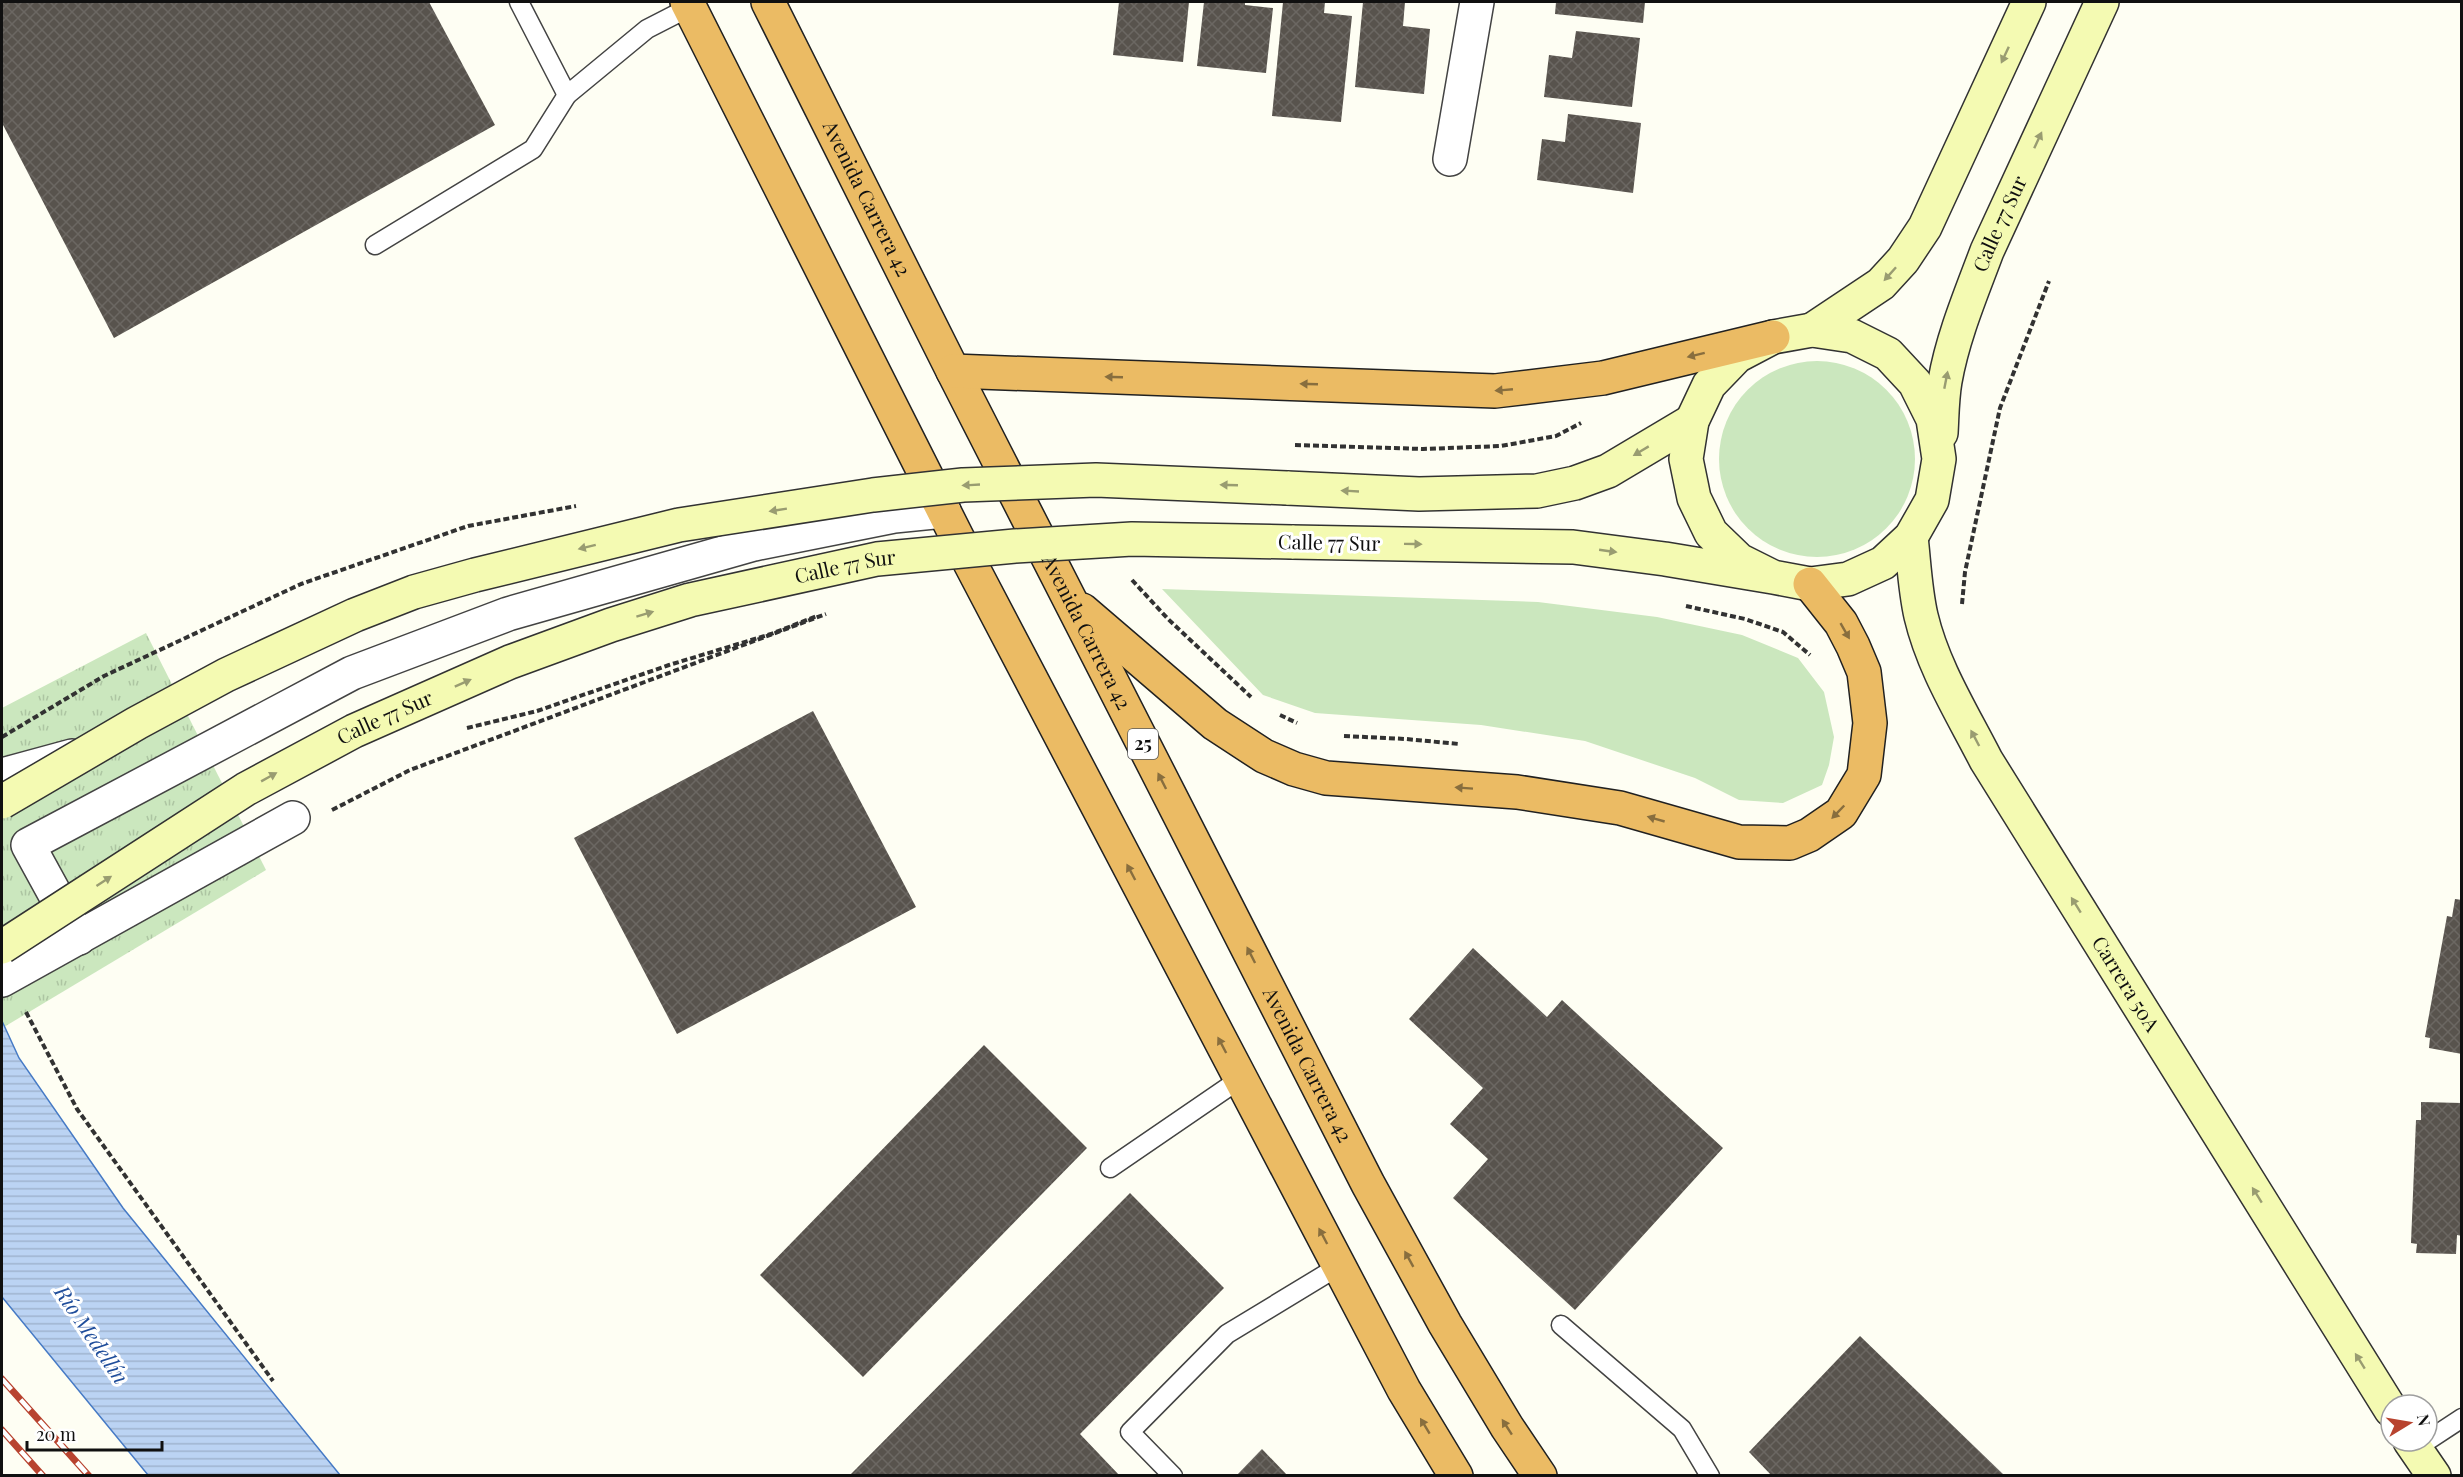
<svg xmlns="http://www.w3.org/2000/svg" width="2463" height="1477" font-family="'Playfair Display',serif">
  <style>
    .grass { fill: #cbe7be }
    .park { fill: url(#park-tufts) }
    .water { fill: url(#water-rules); stroke: #467ac5; stroke-width: 1.5 }
    .building { fill: url(#building-cross-hatch) }
    .lines { fill: none; stroke-linecap: round; stroke-linejoin: round }
    .lane-casing { stroke: #434343; stroke-width: 21 }
    .street-casing { stroke: #434343; stroke-width: 36 }
    .secondary-casing { stroke: #323232; stroke-width: 36 }
    .highway-casing { stroke: #212121; stroke-width: 36 }
    .path { stroke: #323232; stroke-width: 4; stroke-dasharray: 6 3; stroke-linecap: butt }
    .lane { stroke: #fff; stroke-width: 18 }
    .street { stroke: #fff; stroke-width: 33 }
    .secondary { stroke: #f4fab2; stroke-width: 33 }
    .highway { stroke: #ebbb64; stroke-width: 33 }
    .rail-casing { stroke: #b8432f; stroke-width: 7 }
    .rail { stroke: #fff; stroke-width: 4.5; stroke-dasharray: 14; stroke-linecap: butt }
    .secondary-bridge-casing { stroke: #323232; stroke-width: 36; stroke-linecap: butt }
    .path-bridge { stroke: #323232; stroke-width: 4; stroke-dasharray: 6 3; stroke-linecap: butt }
    .secondary-bridge { stroke: #f4fab2; stroke-width: 33 }
    .oneway { fill: #999c71 }
    .oneway2 { fill: #886e3e }
    .labels { text-anchor: middle; stroke-width: 6; stroke-linejoin: round; paint-order: stroke }
    .shield { fill: #fff; stroke: #585858; stroke-width: 1.5 }
    .shield-label { font-size: 18px; font-weight: bold; fill: #101010 }
    .street-label { font-size: 20px; fill: #101010; stroke: #fff }
    .water-label { font-size: 21px; font-style: italic; fill: #204e9b; stroke: #fff }
  </style>
  <defs>
    <pattern id="park-tufts" width="24" height="20" patternUnits="userSpaceOnUse" patternTransform="scale(1.5)"><rect width="24" height="20" fill="#cbe7be"/><path d="M3 7l-1-3M5 7V3M7 7l1-3M15 17l-1-3M17 17v-4M19 17l1-3" fill="none" stroke="#adc5a2"/></pattern>
    <pattern id="water-rules" width="6" height="5" patternUnits="userSpaceOnUse" patternTransform="scale(1.5)"><rect width="6" height="5" fill="#bbd3f3"/><path d="M0 2.5h6" fill="none" stroke="#a0b4cf"/></pattern>
    <pattern id="building-cross-hatch" width="8" height="8" patternUnits="userSpaceOnUse" patternTransform="scale(1.5)"><rect width="8" height="8" fill="#58534d"/><path d="M0 0l8 8M0 8l8-8" fill="none" stroke="#6b6762"/></pattern>
  </defs>
  <rect width="100%" height="100%" fill="#fefef3"/>
  <g class="grass">
    <circle cx="1817" cy="459" r="98"/>
    <polygon points="1162,589 1538,602 1657,617 1742,635 1798,658 1824,692 1834,737 1829,765 1822,785 1783,803 1739,800 1695,778 1585,741 1481,725 1315,713 1263,695"/>
  </g>
  <polygon class="park" points="146,633 266,870 4,1027 2,1021 2,708"/>
  <polygon class="water" points="2,1021 19,1058 123,1208 340,1475 148,1475 2,1297"/>
  <g class="building">
    <polygon points="2,2 429,2 495,125 114,338 2,123"/>
    <polygon points="1119,2 1189,2 1183,62 1113,55"/>
    <polygon points="1204,2 1245,2 1245,5 1273,8 1266,73 1197,66"/>
    <polygon points="1283,2 1325,2 1324,13 1352,16 1341,122 1272,116"/>
    <polygon points="1363,2 1405,2 1403,26 1430,29 1424,94 1355,87"/>
    <polygon points="1556,2 1645,2 1643,23 1555,14"/>
    <polygon points="1576,31 1640,38 1632,107 1544,97 1549,55 1572,58"/>
    <polygon points="1568,114 1641,123 1633,193 1537,180 1542,139 1565,142"/>
    <polygon points="813,711 916,907 677,1034 574,838"/>
    <polygon points="2455,899 2462,900 2462,1054 2429,1048 2430,1038 2425,1037 2447,916 2452,917"/>
    <polygon points="1473,948 1547,1017 1562,1000 1723,1148 1575,1310 1453,1198 1488,1159 1450,1124 1483,1088 1409,1019"/>
    <polygon points="984,1045 1087,1148 863,1377 760,1275"/>
    <polygon points="2421,1102 2462,1103 2462,1236 2457,1235 2456,1254 2416,1253 2417,1244 2411,1243 2416,1120 2421,1120"/>
    <polygon points="1130,1193 1224,1288 1080,1434 1120,1476 849,1476"/>
    <polygon points="1860,1336 2005,1476 1772,1476 1749,1452"/>
    <polygon points="1262,1449 1288,1476 1236,1476"/>
  </g>
  <g class="lines">
    <g class="lane-casing">
      <g id="lane">
        <polyline points="519,2 567,95"/>
        <polyline points="375,245 533,149 567,95 647,29 690,7"/>
        <polyline points="1110,1168 1240,1079"/>
        <polyline points="1561,1325 1682,1429 1710,1476"/>
        <polyline points="2427,1441 2462,1418"/>
        <polyline points="1173,1476 1130,1432 1227,1334 1339,1266"/>
      </g>
    </g>
    <g class="street-casing">
      <g id="street">
        <polyline points="1450,159 1477,2"/>
        <polyline points="2,775 72,756"/>
        <polyline points="79,938 28,845 352,673 508,614 754,544 894,516 944,511"/>
        <polyline points="2,980 293,818"/>
      </g>
    </g>
    <g class="secondary-casing">
      <g id="secondary">
        <polyline points="1812,330 1881,284 1903,260 1925,227 2029,2"/>
        <path id="s1" d="M1941,433C1942,416 1942,398 1945,381C1953,336 1971,294 1987,251L2102,2"/>
        <polyline points="1287,488 1419,494 1537,491 1575,483 1608,471 1692,421"/>
        <path id="s2" d="M1911,537C1914,563 1915,590 1921,616C1933,667 1962,713 1986,760L2391,1410"/>
        <polyline points="1292,542 1573,547 1665,559 1773,577 1810,584 1848,579 1883,563 1911,537 1932,500 1939,459 1933,419 1915,383 1888,354 1852,336 1812,330 1773,337 1737,356 1709,385 1692,421 1686,459 1694,498 1711,533 1739,560 1773,577"/>
        <polyline points="2410,1441 2434,1476"/>
      </g>
    </g>
    <g class="highway-casing">
      <g id="highway">
        <polyline points="687,2 967,557 1404,1390 1456,1476"/>
        <path id="s3" d="M768,2L953,371L1368,1184L1445,1324L1507,1427L1540,1476"/>
        <polyline points="953,371 1495,391 1603,378 1773,337"/>
        <polyline points="1082,610 1215,724 1264,756 1294,769 1326,778 1517,792 1620,808 1739,842 1790,843 1809,835 1841,813 1864,775 1870,723 1864,672 1853,646 1841,623 1810,584"/>
      </g>
    </g>
    <g class="path">
      <polyline points="1295,445 1423,449 1501,446 1556,436 1581,423"/>
      <polyline points="1132,580 1168,619 1251,697"/>
      <polyline points="1962,604 1965,572 2000,408 2049,281"/>
      <polyline points="1686,606 1745,619 1783,632 1810,655"/>
      <polyline points="1280,715 1297,723"/>
      <polyline points="1344,736 1406,739 1459,744"/>
      <polyline points="332,810 410,770 826,614"/>
      <polyline points="26,1012 77,1109 273,1381"/>
    </g>
    <use href="#lane" class="lane"/>
    <use href="#street" class="street"/>
    <use href="#secondary" class="secondary"/>
    <use href="#highway" class="highway"/>
    <g class="rail-casing">
      <g id="rail">
        <polyline points="2,1379 89,1476"/>
        <polyline points="2,1430 43,1476"/>
      </g>
    </g>
    <use href="#rail" class="rail"/>
    <g class="secondary-bridge-casing">
      <g id="secondary-bridge">
        <polyline points="2,802 137,723 226,675 355,615 414,592 475,575 679,525 873,495 963,485 1096,480 1287,488"/>
        <path id="s4" d="M2,947L246,789L354,731L510,662L611,625L690,600L877,559L1015,546L1132,539L1292,542"/>
      </g>
    </g>
    <g class="path-bridge">
      <polyline points="467,728 537,711 669,665 771,634 817,616"/>
      <polyline points="2,737 104,676 301,584 468,526 576,506"/>
    </g>
    <use href="#secondary-bridge" class="secondary-bridge"/>
  </g>
  <defs><path id="oneway-solid" d="M-6-.8H1V-3.2L6.5 0L1 3.2V.8H-6Z" transform="scale(1.5)"/></defs>
  <g class="oneway">
    <use href="#oneway-solid" transform="translate(2005 55) rotate(115)"/>
    <use href="#oneway-solid" transform="translate(2038 140) rotate(-65)"/>
    <use href="#oneway-solid" transform="translate(1890 274) rotate(132)"/>
    <use href="#oneway-solid" transform="translate(1946 380) rotate(-79)"/>
    <use href="#oneway-solid" transform="translate(1641 451) rotate(149)"/>
    <use href="#oneway-solid" transform="translate(971 485) rotate(177)"/>
    <use href="#oneway-solid" transform="translate(1229 485) rotate(-178)"/>
    <use href="#oneway-solid" transform="translate(1350 491) rotate(-177)"/>
    <use href="#oneway-solid" transform="translate(778 510) rotate(171)"/>
    <use href="#oneway-solid" transform="translate(1413 544) rotate(1)"/>
    <use href="#oneway-solid" transform="translate(587 547) rotate(166)"/>
    <use href="#oneway-solid" transform="translate(1608 551) rotate(8)"/>
    <use href="#oneway-solid" transform="translate(645 614) rotate(-17)"/>
    <use href="#oneway-solid" transform="translate(463 683) rotate(-24)"/>
    <use href="#oneway-solid" transform="translate(1975 738) rotate(-118)"/>
    <use href="#oneway-solid" transform="translate(269 777) rotate(-29)"/>
    <use href="#oneway-solid" transform="translate(104 881) rotate(-33)"/>
    <use href="#oneway-solid" transform="translate(2076 905) rotate(-122)"/>
    <use href="#oneway-solid" transform="translate(2257 1195) rotate(-122)"/>
    <use href="#oneway-solid" transform="translate(2360 1361) rotate(-122)"/>
  </g>
  <g class="oneway2">
    <use href="#oneway-solid" transform="translate(1696 355) rotate(166)"/>
    <use href="#oneway-solid" transform="translate(1114 377) rotate(-178)"/>
    <use href="#oneway-solid" transform="translate(1309 384) rotate(-178)"/>
    <use href="#oneway-solid" transform="translate(1504 390) rotate(175)"/>
    <use href="#oneway-solid" transform="translate(1845 631) rotate(60)"/>
    <use href="#oneway-solid" transform="translate(1162 781) rotate(-117)"/>
    <use href="#oneway-solid" transform="translate(1464 788) rotate(-176)"/>
    <use href="#oneway-solid" transform="translate(1838 812) rotate(134)"/>
    <use href="#oneway-solid" transform="translate(1656 819) rotate(-164)"/>
    <use href="#oneway-solid" transform="translate(1131 872) rotate(-118)"/>
    <use href="#oneway-solid" transform="translate(1251 955) rotate(-117)"/>
    <use href="#oneway-solid" transform="translate(1222 1045) rotate(-118)"/>
    <use href="#oneway-solid" transform="translate(1323 1236) rotate(-118)"/>
    <use href="#oneway-solid" transform="translate(1409 1259) rotate(-119)"/>
    <use href="#oneway-solid" transform="translate(1425 1426) rotate(-121)"/>
    <use href="#oneway-solid" transform="translate(1507 1427) rotate(-123)"/>
  </g>
  <g class="labels">
    <rect class="shield" x="1128" y="729" width="30" height="30" rx="4.5"/>
    <g class="shield-label">
      <text x="1143" y="750">25</text>
    </g>
    <g class="street-label">
      <text dy="7" stroke="none"><textPath href="#s3" startOffset="220">Avenida Carrera 42</textPath></text>
      <text dy="7" stroke="none"><textPath href="#s1" startOffset="219">Calle 77 Sur</textPath></text>
      <text transform="translate(1329 543) rotate(1)" y="7">Calle 77 Sur</text>
      <text dy="7" stroke="none"><textPath href="#s4" startOffset="933">Calle 77 Sur</textPath></text>
      <text dy="7" stroke="none"><textPath href="#s3" startOffset="706">Avenida Carrera 42</textPath></text>
      <text dy="7" stroke="none"><textPath href="#s4" startOffset="447">Calle 77 Sur</textPath></text>
      <text dy="7" stroke="none"><textPath href="#s2" startOffset="502">Carrera 50A</textPath></text>
      <text dy="7" stroke="none"><textPath href="#s3" startOffset="1192">Avenida Carrera 42</textPath></text>
    </g>
    <g class="water-label">
      <text transform="translate(91 1335) rotate(56)" y="7">Río Medellín</text>
    </g>
  </g>
  <rect width="2463" height="1477" fill="none" stroke="#101010" stroke-width="6"/>
  <g transform="translate(2409 1423) rotate(79)"><circle r="28" fill="#ffffff" stroke="#9f9f9f" stroke-width="1.5"/>
  <path d="M0-4.5L10 22L0 15L-10 22Z" fill="#b8432f"/>
  <text y="-9" font-size="16" font-weight="bold" text-anchor="middle" fill="#101010">N</text>
  </g>
  <path d="M27 1441v9h135v-9" fill="none" stroke="#101010" stroke-width="3"/>
  <text x="36" y="1441" font-size="18" fill="#101010" stroke="#ffffff" stroke-width="4.5" paint-order="stroke">20 m</text>
</svg>
